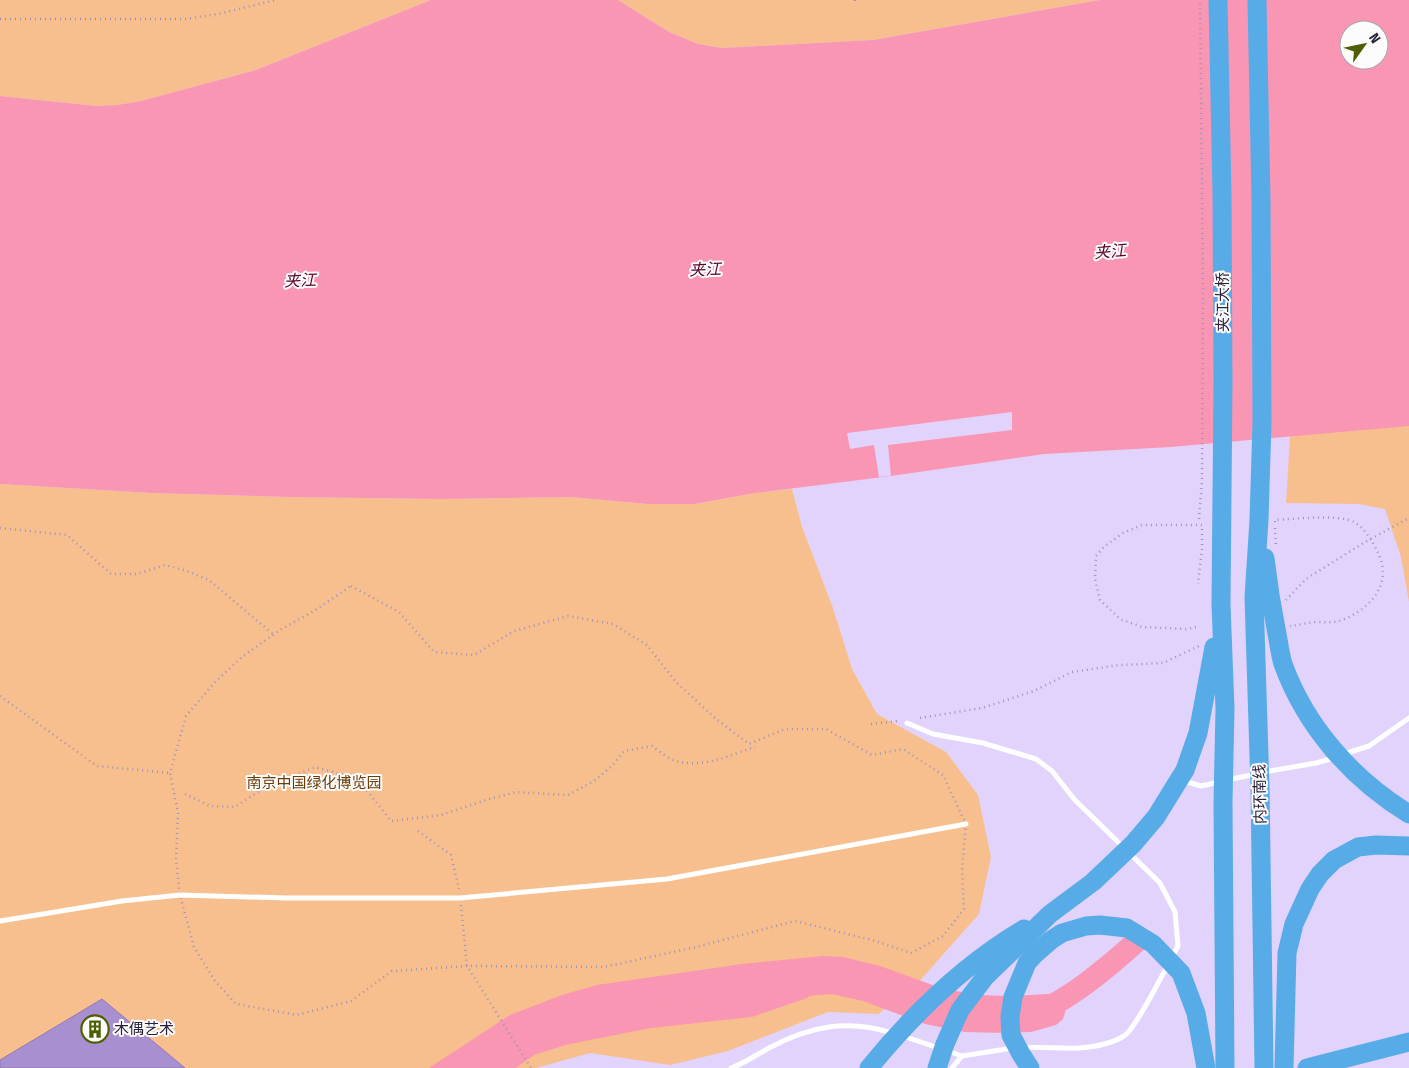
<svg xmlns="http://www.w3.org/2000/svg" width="1409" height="1068" font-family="'Fira Sans Condensed','Noto Sans SC',sans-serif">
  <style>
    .green { fill: #f8bf8e }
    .water { fill: #f896b3; fill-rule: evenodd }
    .pier { fill: #e2d3fd }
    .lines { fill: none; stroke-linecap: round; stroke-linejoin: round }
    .river { stroke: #f896b3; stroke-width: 22 }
    .building { fill: #a88fd0; stroke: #9178b8 }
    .path { stroke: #a093b7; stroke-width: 2.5; stroke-dasharray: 1 4; stroke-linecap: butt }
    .lane { stroke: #fff; stroke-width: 5 }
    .highway { stroke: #57ace7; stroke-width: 19 }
    .labels { text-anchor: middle; stroke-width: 4; stroke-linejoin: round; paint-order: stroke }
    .street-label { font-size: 15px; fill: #2b203a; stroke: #fcfcfc }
    .park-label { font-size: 15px; fill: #6c3c06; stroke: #fcfcfc }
    .poi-label { font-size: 15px; fill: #2b203a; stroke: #fcfcfc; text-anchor: start }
    .water-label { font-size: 16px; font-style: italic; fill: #570028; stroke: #fcfcfc }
  </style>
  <rect width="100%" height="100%" fill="#e2d3fd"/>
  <g class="green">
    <polygon points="0,0 431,0 256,70 141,101 117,105 96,106 0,96"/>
    <polygon points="618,0 1100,0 873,40 722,48 698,44 669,32"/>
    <polygon points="1409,396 1409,602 1401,557 1385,509 1358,504 1286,503 1290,437 1295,412"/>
    <polygon points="0,484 152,493 289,497 439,499 571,497 648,504 694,504 755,493 792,489 802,527 833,608 852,669 877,714 946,752 978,795 991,857 979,914 916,985 878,1014 828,1012 728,1051 670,1065 590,1053 536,1068 0,1068"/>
  </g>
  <g class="water">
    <path d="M431,0H618L669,32L698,44L722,48L873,40L1100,0H1409V426L1171,447L1044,454L891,476L755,493L694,504H648L571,497L439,499L289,497L152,493L0,484V96L96,106L117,105L141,101L256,70ZM1349,30H1379V60H1349Z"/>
    <polygon points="823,956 843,957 880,966 941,988 977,995 1009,996 1047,994 1061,998 1066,1009 1063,1019 1056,1025 1031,1032 1005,1033 965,1032 925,1024 863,1001 832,994 741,1001 601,1021 570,1030 525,1048 493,1068 429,1068 510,1015 562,995 597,985 742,964"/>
  </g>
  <polygon class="pier" points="1012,412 1012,430 888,445 891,476 879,477 874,445 850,449 847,433"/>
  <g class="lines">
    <g class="river">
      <path d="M1034,1011C1062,1007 1115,961 1137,941"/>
      <polyline points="497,1068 529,1045 564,1034 650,1017 750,1006 802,988"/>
    </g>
  </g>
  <polygon class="building" points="102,999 185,1068 0,1068 0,1060"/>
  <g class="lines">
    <g class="path">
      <polyline points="855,0 855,2"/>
      <polyline points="0,19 186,19 218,14 276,0"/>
      <polyline points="1199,519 1202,481 1203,292 1200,0"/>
      <path d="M1275,522V520C1293,519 1340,514 1354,522C1366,529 1374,544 1379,555C1393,586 1367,612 1339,621C1332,623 1324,622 1316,622C1307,623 1299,625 1290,626"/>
      <polyline points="0,528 67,535 111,574 137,574 165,565 184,570 209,580 274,635"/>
      <polyline points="1275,528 1276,547"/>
      <polygon points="351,586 399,612 434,652 474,655 514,631 568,616 613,624 647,645 676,682 715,718 749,744 785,729 826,729 872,755 903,749 943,775 966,824 962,870 964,909 943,936 911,953 872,940 795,921 696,947 604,967 467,966 392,971 351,1001 297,1015 236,1004 215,981 194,947 180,895 176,860 178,813 170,773 186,716 215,682 242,657 280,630 314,611"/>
      <polyline points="1286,600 1306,579 1365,542 1409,518"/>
      <polyline points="1196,627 1186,629 1142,627 1120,619 1100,600 1095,579 1096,556 1105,546 1123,533 1142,525 1202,525 1202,549 1198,584"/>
      <polyline points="0,696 97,766 170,773"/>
      <polyline points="920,718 982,708 1034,691 1072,672 1119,665 1163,663 1199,646"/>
      <polyline points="871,724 899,721"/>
      <path d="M185,794L210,806L235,807L261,790L315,767L343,775L368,792L391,821L441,815L489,799L516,792L568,795L594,781L612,766L624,751L652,746C658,750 665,756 671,759C699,771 729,755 755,747"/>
      <polyline points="418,831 451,855 459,889"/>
      <polyline points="461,905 467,966 531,1068"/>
    </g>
    <g class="lane">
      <polyline points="907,723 933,734 983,743 1036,759 1052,771 1074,799 1160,883 1175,912 1178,946 1172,957"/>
      <polyline points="1344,754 1369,746 1409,718"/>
      <polyline points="1264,772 1316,763 1334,758"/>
      <polyline points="1227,780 1256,774"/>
      <polyline points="1184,781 1201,786 1219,782"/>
      <polyline points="0,921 122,901 180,895 286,898 460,898 667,879 966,824"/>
      <polyline points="903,1036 962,1056 1013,1048"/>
      <path d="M1022,1048C1041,1046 1060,1049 1079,1048C1094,1047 1111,1044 1124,1036C1135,1029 1160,979 1168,965"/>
      <path d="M731,1068C745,1063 756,1055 769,1048C810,1026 847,1019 892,1033"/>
      <polyline points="952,1068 962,1056"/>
    </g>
    <g class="highway">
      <polyline points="1218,0 1222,194 1223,382 1221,604 1225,709 1223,802 1225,1068"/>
      <polyline points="1257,0 1261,199 1262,422 1259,520 1254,597 1260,787 1264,1068"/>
      <path d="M1265,558C1268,584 1272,609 1277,634C1279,644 1280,654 1283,664C1306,727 1352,779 1409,814"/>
      <path d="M869,1068C913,1014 963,965 1024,929"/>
      <polyline points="937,1068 945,1044 960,1010 985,977 1050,914 1093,882 1133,844 1156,817 1185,770 1198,733 1214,647"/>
      <polyline points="1030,1068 1021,1054 1011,1035 1010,1017 1013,997 1027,963 1035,954 1051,940 1062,933 1086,926 1100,925 1127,928 1153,944 1181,973 1196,1013 1206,1068"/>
      <polyline points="1284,1068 1287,953 1294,924 1310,889 1320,874 1334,860 1358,847 1376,845 1409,846"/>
      <polyline points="1307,1068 1409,1042"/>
    </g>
  </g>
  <defs>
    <g id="building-ring" transform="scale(1.4375)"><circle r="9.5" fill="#fcfcfc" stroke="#4d5f03" stroke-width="1.5"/><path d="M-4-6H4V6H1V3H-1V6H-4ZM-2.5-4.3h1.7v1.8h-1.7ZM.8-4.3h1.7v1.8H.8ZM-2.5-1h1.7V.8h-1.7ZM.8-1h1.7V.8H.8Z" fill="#4d5f03"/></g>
  </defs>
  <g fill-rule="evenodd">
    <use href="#building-ring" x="95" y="1029"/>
  </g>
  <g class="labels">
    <g class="street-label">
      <text transform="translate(1223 302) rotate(-90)" y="5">夹江大桥</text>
      <text transform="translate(1260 794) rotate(-91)" y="5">内环南线</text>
    </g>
    <g class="park-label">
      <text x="314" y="788">南京中国绿化博览园</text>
    </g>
    <g class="poi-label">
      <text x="114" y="1034">木偶艺术</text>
    </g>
    <g class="water-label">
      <text transform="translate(1110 251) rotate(-5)" y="6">夹江</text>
      <text transform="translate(705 269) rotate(-2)" y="6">夹江</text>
      <text transform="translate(300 280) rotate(-2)" y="6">夹江</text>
    </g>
  </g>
  <g transform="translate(1364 45) rotate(57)"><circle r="24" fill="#fcfcfc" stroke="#a8a4ae"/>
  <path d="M0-4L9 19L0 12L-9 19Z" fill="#4d5f03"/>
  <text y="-8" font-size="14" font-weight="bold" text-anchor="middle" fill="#2b203a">N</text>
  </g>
</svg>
